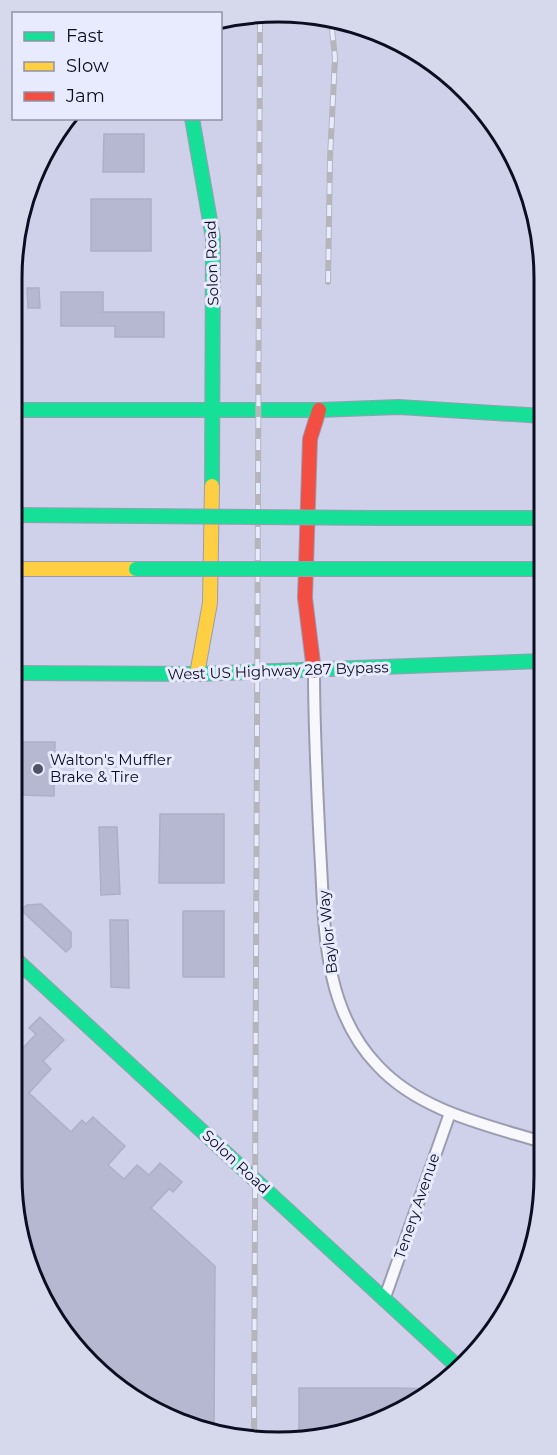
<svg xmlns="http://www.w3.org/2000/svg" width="557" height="1455" font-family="Montserrat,sans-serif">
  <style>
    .building { fill: #b6b8d2; stroke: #aeafc6; stroke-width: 1.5 }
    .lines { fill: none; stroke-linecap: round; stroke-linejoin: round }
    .street-casing { stroke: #9b9cb2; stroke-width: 14 }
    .fast-casing { stroke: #9b9cb2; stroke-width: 16 }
    .slow-casing { stroke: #9b9cb2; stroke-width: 16 }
    .jam-casing { stroke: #9b9cb2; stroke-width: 16 }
    .street { stroke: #f8f8fc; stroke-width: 10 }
    .fast { stroke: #16e098; stroke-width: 14 }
    .slow { stroke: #ffcf43; stroke-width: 14 }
    .jam { stroke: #f24e42; stroke-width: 14 }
    .rail-casing { stroke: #b5b5bb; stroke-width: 6 }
    .rail { stroke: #e8eafd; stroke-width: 4; stroke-dasharray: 11; stroke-linecap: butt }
    .fast-bridge-casing { stroke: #9b9cb2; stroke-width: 16; stroke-linecap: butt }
    .fast-bridge { stroke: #16e098; stroke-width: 14 }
    .poi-dot { fill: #515268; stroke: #e8eafd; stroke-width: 2 }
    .labels { text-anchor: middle; stroke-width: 6; stroke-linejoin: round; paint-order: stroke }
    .street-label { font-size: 15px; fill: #0d0d21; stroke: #e8eafd }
    .poi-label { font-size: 15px; fill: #0d0d21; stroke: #e8eafd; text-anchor: start }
    .rim { fill: none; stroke: #0d0d21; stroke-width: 3 }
  </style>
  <rect width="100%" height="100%" fill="#cfd1eb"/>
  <g class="building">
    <polygon points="104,134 144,134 144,172 103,172"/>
    <rect x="91" y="199" width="60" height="52"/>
    <polygon points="27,288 39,288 40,308 28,308"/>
    <polygon points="61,292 103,292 103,312 164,312 164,337 115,337 115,326 61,326"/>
    <polygon points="22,742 55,742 54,796 22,795"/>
    <polygon points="160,814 224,814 224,883 159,883"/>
    <polygon points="99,827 117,827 120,894 101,895"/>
    <polygon points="41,904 71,932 71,947 66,952 21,910 27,905"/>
    <rect x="183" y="911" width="41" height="66"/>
    <polygon points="110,920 128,920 129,988 111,987"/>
    <polygon points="40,1017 64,1040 43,1061 51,1069 29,1093 71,1132 82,1120 86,1124 93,1117 125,1146 108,1165 124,1179 137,1165 149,1175 160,1163 182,1182 173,1192 169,1189 151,1208 215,1266 214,1431 146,1407 78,1352 26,1262 12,1176 12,1060 36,1034 29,1028"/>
    <polygon points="299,1388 395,1388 436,1389 426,1398 331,1438 299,1439"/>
  </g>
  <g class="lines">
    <g class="street-casing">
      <g id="street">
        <path d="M314,671C314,730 317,789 320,848C325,924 321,1007 378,1066C421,1112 488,1125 545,1143"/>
        <polyline points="384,1300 450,1113"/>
      </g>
    </g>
    <g class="fast-casing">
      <g id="fast">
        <polyline points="192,118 213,238 212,486"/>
        <polyline points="12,410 319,410 399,407 543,416"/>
        <polyline points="12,515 138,516"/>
        <polyline points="378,518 543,518"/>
        <polyline points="375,569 543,569"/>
        <polyline points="12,673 197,674 544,661"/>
        <polyline points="12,956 459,1368"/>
      </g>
    </g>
    <g class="slow-casing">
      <g id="slow">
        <polyline points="12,569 136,569"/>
        <polyline points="197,674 210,603 212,486"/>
      </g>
    </g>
    <g class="jam-casing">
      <polyline id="jam" points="314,671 305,598 310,439 319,410"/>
    </g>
    <use href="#street" class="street"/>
    <use href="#fast" class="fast"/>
    <use href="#slow" class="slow"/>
    <use href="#jam" class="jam"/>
    <g class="rail-casing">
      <g id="rail">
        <polyline points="328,282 330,158 335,58 331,20"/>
        <polyline points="254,1440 260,15"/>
      </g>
    </g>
    <use href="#rail" class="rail"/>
    <g class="fast-bridge-casing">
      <g id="fast-bridge">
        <polyline points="138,516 378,518"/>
        <polyline points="136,569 375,569"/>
      </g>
    </g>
    <use href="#fast-bridge" class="fast-bridge"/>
  </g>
  <circle class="poi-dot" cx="38" cy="769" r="6"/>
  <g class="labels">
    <g class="street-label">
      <text transform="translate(212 263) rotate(-92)" y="5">Solon Road</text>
      <text transform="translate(278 671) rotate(-2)" y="5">West US Highway 287 Bypass</text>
      <text transform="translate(328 932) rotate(-96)" y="5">Baylor Way</text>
      <text transform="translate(236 1162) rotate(43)" y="5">Solon Road</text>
      <text transform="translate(417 1206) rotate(-71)" y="5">Tenery Avenue</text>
    </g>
    <g class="poi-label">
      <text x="50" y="765">Walton's Muffler<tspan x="50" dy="17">Brake &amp; Tire</tspan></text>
    </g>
  </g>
  <path d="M0 0H557V1455H0ZM278 22H278A256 256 0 0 1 534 278V1176A256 256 0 0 1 278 1432H278A256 256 0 0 1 22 1176V278A256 256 0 0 1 278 22Z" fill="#d6d8eb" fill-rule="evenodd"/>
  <path class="rim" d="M278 22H278A256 256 0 0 1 534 278V1176A256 256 0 0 1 278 1432H278A256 256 0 0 1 22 1176V278A256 256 0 0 1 278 22Z"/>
  <rect x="12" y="12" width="210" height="108" fill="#e8eafd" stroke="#9092a5" stroke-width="1.5"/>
  <rect x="24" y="32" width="30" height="9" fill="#16e098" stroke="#9092a5" stroke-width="1.5"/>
  <text x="66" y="42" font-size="18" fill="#0d0d21">Fast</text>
  <rect x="24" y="62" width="30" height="9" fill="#ffcf43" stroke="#9092a5" stroke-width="1.5"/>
  <text x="66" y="72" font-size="18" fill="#0d0d21">Slow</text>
  <rect x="24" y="92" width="30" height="9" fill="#f24e42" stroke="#9092a5" stroke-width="1.5"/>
  <text x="66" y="102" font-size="18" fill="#0d0d21">Jam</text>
</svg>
